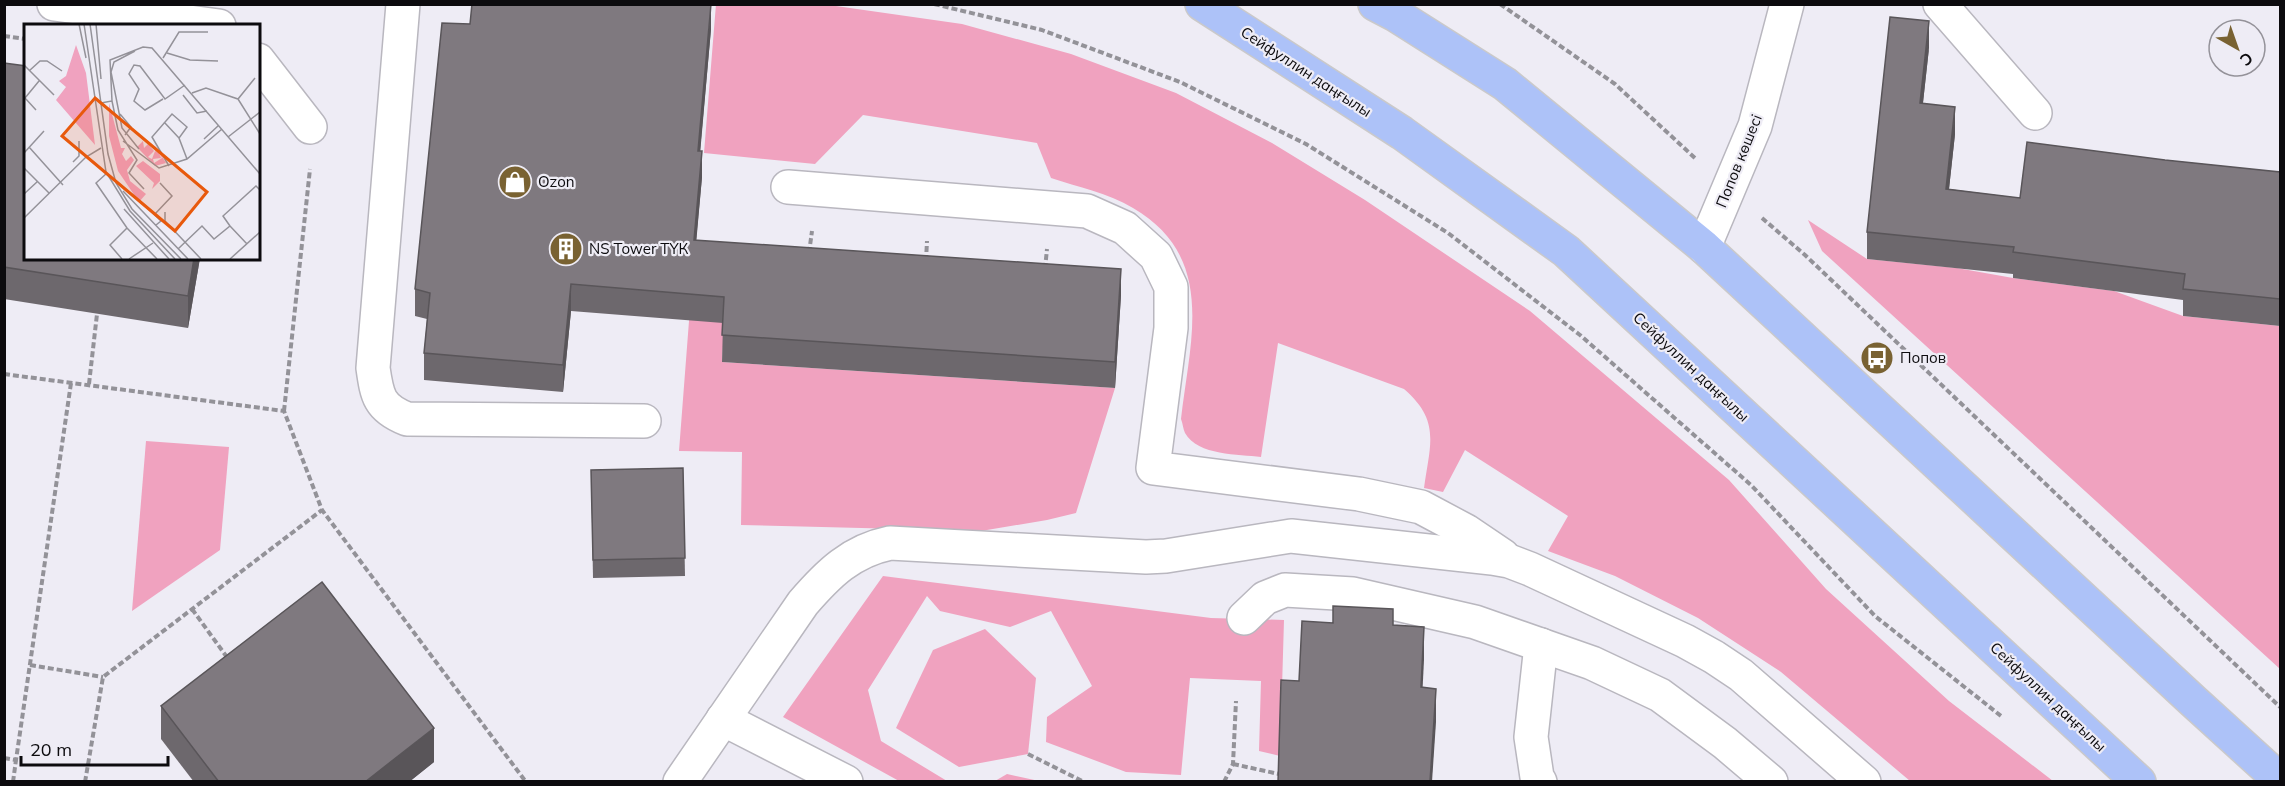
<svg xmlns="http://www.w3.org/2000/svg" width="2285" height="786" font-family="Mulish,sans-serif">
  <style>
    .green { fill: #f0a2bf }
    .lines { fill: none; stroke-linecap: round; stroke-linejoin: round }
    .minor-casing { stroke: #b9b7bf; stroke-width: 36 }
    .major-casing { stroke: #cac9ca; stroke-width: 36 }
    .path { stroke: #939298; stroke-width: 4; stroke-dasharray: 6 3; stroke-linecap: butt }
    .minor { stroke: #fff; stroke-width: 33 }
    .major { stroke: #adc2f8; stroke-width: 33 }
    .wall { fill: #6d686d }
    .shaded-wall { fill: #595559 }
    .building { fill: #7f797f; stroke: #595559; stroke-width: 1.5 }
    .labels { text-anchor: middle; stroke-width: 4.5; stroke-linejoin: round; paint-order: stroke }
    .street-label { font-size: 15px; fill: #0c0b0e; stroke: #eeecf5 }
    .poi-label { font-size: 15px; fill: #0c0b0e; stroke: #eeecf5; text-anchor: start }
    .inset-road { fill: none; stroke: #949299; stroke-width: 1.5 }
    .view { fill: #e8590c; fill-opacity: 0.15; stroke: #e8590c; stroke-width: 3 }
    .inset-edge { fill: none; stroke: #0c0b0e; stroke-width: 3 }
  </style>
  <rect width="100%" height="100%" fill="#eeecf5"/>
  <g class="green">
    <path d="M716,4L829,5L962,24L1071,54L1176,93L1272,143L1365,200L1530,311L1729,480L1826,589L1949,701L2053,781H1910L1781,672L1698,618L1615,576L1548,551L1568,516L1465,450L1443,492L1424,488C1430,444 1441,421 1404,389L1278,343L1261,457C1239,454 1198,456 1185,433C1183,429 1183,424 1181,419C1190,340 1217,257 1133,208C1108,193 1078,187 1051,178L1037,143L863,115L815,164L704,153Z"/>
    <polygon points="1808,220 1867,259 1957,268 2013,278 2114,291 2183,316 2280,326 2280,669 1822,251"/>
    <polygon points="693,269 728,269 722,362 1115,388 1076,513 1047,520 981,531 741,525 742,452 679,451"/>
    <polygon points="146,441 229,447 220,550 132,611"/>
    <polygon points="883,576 1211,618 1284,620 1280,756 1259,751 1261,681 1190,678 1181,775 1126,772 1046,742 1047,717 1092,686 1051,611 1010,627 940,611 927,596 868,690 881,741 947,781 899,781 783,717"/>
    <polygon points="985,629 1036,678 1028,754 959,767 896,728 933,650"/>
    <polygon points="1007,774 1039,781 995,781"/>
  </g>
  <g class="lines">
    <g class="minor-casing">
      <g id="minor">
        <polyline points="54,4 219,26"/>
        <path d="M403,4L373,368C377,396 379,408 407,419L644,421"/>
        <polyline points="1940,4 2035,113"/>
        <polyline points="258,60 310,127"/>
        <polyline points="788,187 1087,211 1125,228 1156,256 1171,287 1171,328 1153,468 1359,494 1421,507 1466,531 1503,556"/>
        <polyline points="1704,247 1755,126 1787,4"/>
        <polyline points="1244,618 1265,598 1285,590 1353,594 1475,622 1592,663 1660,695 1725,743 1771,782"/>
        <polyline points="723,719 846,782"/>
        <path d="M680,782L803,603C828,574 851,551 890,543L1146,557L1166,556L1291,536L1492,558L1509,561L1530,569L1685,641L1714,657L1741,675L1864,782"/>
        <polyline points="1540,782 1537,777 1531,737 1541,645"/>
      </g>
    </g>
    <g class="major-casing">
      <g id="major">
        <polyline points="1202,4 1402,133 1566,251 2139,782"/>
        <polyline points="1375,4 1396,15 1505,84 1704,247 2192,700 2280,780"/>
      </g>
    </g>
    <g class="path">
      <polyline points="934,4 1042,30 1180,82 1306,144 1448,233 1580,335 1751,485 1875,616 2001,716"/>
      <polyline points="1500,4 1615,84 1696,159"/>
      <polyline points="4,36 26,39"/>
      <polyline points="1762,218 1805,255 2280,707"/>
      <polyline points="809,253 812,231"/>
      <polyline points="926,261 927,241"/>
      <polyline points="1045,269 1047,249"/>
      <polyline points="4,374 284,411 322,510 526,782"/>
      <polyline points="89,384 97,314"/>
      <polyline points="284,411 310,169"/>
      <polyline points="192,609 229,660"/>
      <polyline points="30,665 103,677"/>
      <polyline points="1028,754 1084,782"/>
      <polyline points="4,758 16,760 71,383"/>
      <polyline points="1233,764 1279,774"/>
      <polyline points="13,782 16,760"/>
      <polyline points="85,782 103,677 322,510"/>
      <polyline points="1224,782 1233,764 1236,701"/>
    </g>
    <use href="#minor" class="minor"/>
    <use href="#major" class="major"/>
  </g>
  <g class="wall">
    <polygon points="470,24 711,29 700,151 702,177 696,241 1121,295 1115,388 722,362 723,323 571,311 563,392 424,380 424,353 427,319 415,316 415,289"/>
    <polygon points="1929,48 1923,103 1955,134 1949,189 2020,198 2165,160 2280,172 2280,326 2183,316 2183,300 2013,278 2013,274 1867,259 1867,232"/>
    <polygon points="4,63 200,258 188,328 4,299"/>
    <polygon points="683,468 685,576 593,578 591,470"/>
    <polygon points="161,706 434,762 409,782 194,782 161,739"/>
  </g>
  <g class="shaded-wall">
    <polygon points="711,4 711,29 698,177 698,151"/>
    <polygon points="1929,21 1929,48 1920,129 1920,103"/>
    <polygon points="1955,107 1955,134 1946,216 1946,189"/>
    <polygon points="702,151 702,177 694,267 694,240"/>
    <polygon points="194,258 200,258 188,328 188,296"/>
    <polygon points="1121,269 1121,295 1115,388 1115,362"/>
    <polygon points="571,284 571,311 563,392 563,365"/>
    <polygon points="1424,627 1424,660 1421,720 1421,687"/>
    <polygon points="1436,689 1436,722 1432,782 1430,782"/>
    <polygon points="434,728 434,762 409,782 365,782"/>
  </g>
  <g class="building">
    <polygon points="472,4 711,4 698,151 702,151 694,240 1121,269 1115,362 722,335 724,297 571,284 563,365 424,353 430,293 415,289 442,23 470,24"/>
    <polygon points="1890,17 1929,21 1920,103 1955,107 1946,189 2020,198 2027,142 2165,160 2280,172 2280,299 2183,289 2185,274 2013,252 2014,247 1867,232"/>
    <polygon points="4,63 26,66 26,258 194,258 188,296 4,267"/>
    <polygon points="683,468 685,558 593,560 591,470"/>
    <polygon points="322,582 434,728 365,782 219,782 161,706"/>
    <polygon points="1333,606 1393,609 1393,625 1424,627 1421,687 1436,689 1430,782 1278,782 1281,680 1299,681 1302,621 1333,623"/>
  </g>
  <defs>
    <g id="shop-disc" transform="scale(1.725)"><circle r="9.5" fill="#796232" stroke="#eeecf5"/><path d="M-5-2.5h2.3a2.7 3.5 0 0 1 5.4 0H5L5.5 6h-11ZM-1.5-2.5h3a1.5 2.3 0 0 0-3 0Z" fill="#fff"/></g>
    <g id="building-disc" transform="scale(1.725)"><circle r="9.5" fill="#796232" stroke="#eeecf5"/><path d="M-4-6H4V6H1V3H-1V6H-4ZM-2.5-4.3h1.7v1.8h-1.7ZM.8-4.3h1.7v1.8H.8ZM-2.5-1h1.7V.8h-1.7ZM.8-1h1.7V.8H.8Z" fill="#fff"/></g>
    <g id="bus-disc" transform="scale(1.725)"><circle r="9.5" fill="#796232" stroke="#eeecf5"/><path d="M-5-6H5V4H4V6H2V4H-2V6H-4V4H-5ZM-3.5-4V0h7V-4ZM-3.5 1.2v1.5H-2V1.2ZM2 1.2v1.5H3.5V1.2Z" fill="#fff"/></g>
  </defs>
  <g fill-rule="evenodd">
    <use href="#shop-disc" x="515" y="182"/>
    <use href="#building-disc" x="566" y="249"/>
    <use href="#bus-disc" x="1877" y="358"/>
  </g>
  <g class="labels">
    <g class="street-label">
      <text transform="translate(1306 72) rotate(33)" y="5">Сейфуллин даңғылы</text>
      <text transform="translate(1739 161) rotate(-68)" y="5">Попов көшесі</text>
      <text transform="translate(1691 367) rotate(43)" y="5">Сейфуллин даңғылы</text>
      <text transform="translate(2048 697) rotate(43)" y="5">Сейфуллин даңғылы</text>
    </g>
    <g class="poi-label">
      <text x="538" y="187">Ozon</text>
      <text x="589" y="254">NS Tower ТҮК</text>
      <text x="1900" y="363">Попов</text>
    </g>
  </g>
  <g transform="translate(24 24)">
    <rect width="236" height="236" fill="#eeecf5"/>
    <path d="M52,21L62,49L71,121L32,76L42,63L35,57L42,52ZM85,79L97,124H101L98,130L102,137L107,132L110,136L103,146L106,157L122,170L115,178L94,147L85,112ZM119,117L120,124L124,120L130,127L124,133L128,135L131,127L135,129L137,134L129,135L130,139L138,134L129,118L142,139L131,142L113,123ZM119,137L136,150V157L128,165L130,159L112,142Z" fill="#f0a2bf"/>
    <path class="inset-road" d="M55,0L62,34M60,0L82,148L106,187L151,235M66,0L84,130L92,159L108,185L157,235M72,0L77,55M111,27L90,38L87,48L98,104L115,125M143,29L166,36L194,37M139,34L155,8H184M0,41L30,71M5,47L16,37H23L38,47M168,69L182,64L214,75L231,54M159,71L173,89L183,87M139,75L121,86L110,77L115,65L105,50L110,41L116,42L141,75L161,61M214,75L236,110M88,77L94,106L113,136L105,149L120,165M77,79L88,77L86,36L119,23L128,24L236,150M12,86L1,74L15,57M96,90L107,103L101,111M140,98L155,114M204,113L236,88M180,115L195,101M99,117L135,144L163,135L198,105M5,123L39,161M0,129L20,107M49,138L55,132V117M145,142L128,113L148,90L163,103L155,114L163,135M0,144L25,169M83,149L72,159L103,204L133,235M99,167L164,235M0,170L14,157M117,178L137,197L132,201M100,185L145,235M141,188V197L177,235M130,191L148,172L136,159M0,194L62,133L77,124M206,202L199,192L232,162L236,166M154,225L178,202L190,215L206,202L223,220M98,235L86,221L103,204M105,235L129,219M206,235L236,208"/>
    <path class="view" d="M71,74L183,168L151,207L38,112Z"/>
    <rect width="236" height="236" class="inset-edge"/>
  </g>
  <rect width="2285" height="786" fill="none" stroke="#0c0b0e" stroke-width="12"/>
  <g transform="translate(2237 48) rotate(140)"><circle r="28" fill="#eeecf5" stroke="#949299" stroke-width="1.5"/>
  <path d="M0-4.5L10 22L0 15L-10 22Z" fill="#796232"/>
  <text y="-9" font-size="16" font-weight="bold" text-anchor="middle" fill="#0c0b0e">С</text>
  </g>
  <path d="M21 756v9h147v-9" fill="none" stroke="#0c0b0e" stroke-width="3"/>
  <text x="30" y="756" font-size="18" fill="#0c0b0e" stroke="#eeecf5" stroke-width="4.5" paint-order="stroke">20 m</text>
</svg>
